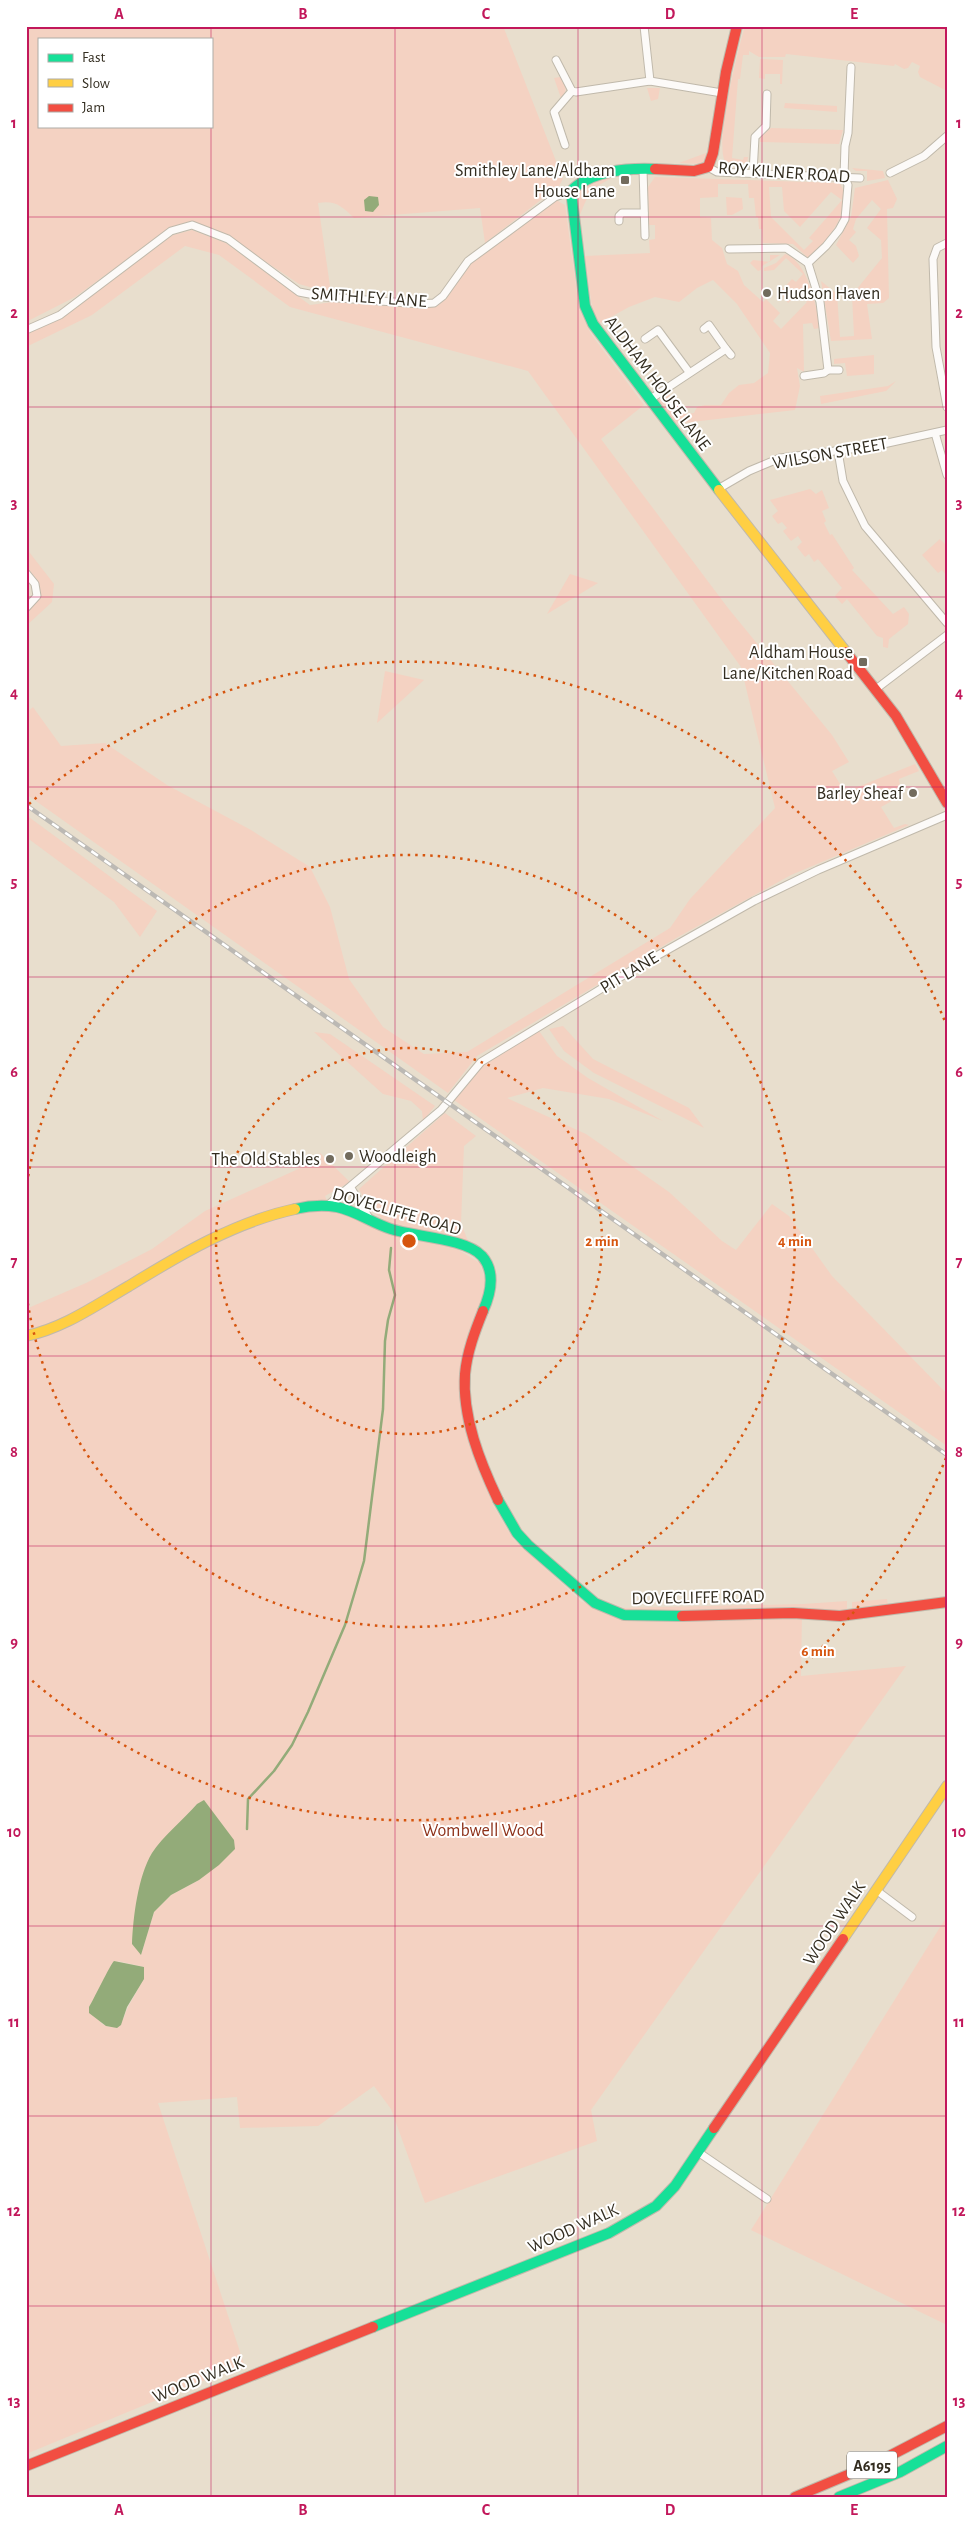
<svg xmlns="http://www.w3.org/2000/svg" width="973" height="2523" font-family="'Alegreya Sans',sans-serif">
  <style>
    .green { fill: #f4d2c2; fill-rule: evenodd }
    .water { fill: #93ab79 }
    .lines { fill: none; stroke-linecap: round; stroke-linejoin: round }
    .stream { stroke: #93ab79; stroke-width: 2.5 }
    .street-casing { stroke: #c0b9ab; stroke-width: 9 }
    .fast-casing { stroke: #c0b9ab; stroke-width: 12 }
    .slow-casing { stroke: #c0b9ab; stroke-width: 12 }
    .jam-casing { stroke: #c0b9ab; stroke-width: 12 }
    .street { stroke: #fcfaf8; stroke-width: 7 }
    .fast { stroke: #16e098; stroke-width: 10 }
    .slow { stroke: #ffcf43; stroke-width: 10 }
    .jam { stroke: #f24e42; stroke-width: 10 }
    .rail-casing { stroke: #bcb9b4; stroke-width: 4.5 }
    .rail { stroke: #fff; stroke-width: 2.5; stroke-dasharray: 8; stroke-linecap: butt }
    .grid { fill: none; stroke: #c2185b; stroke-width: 1; stroke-opacity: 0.55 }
    .ring { fill: none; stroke: #d6550e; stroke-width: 2.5; stroke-dasharray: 2.5 5 }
    .poi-dot { fill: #726b5d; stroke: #fff; stroke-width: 2 }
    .labels { text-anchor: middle; stroke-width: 4; stroke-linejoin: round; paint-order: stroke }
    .shield { fill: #fff; stroke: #706c63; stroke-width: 1 }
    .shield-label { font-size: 16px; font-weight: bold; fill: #332d20 }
    .poi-label { font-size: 18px; fill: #332d20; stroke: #fff; text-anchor: end }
    .street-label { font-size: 18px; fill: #332d20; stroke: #fff }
    .park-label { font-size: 18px; fill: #8d3119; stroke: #fff }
    .centre { fill: #d6550e; stroke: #fff; stroke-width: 2.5 }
    .ring-label { font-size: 15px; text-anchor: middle; font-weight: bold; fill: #d6550e; stroke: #fff; stroke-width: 4; stroke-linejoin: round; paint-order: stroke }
    .neatline { fill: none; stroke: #c2185b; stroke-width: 2 }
    .grid-label { font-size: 16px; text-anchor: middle; font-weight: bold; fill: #c2185b }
  </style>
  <rect width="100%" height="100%" fill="#e8decd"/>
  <g class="green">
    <path d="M26,26H503L563,179L559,186L485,243L480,208L354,218C342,206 335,200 318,203L331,293L299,284L226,235L191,222L169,229L75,297L26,322ZM39,39H211V126H39Z"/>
    <path d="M745,26H947V91L920,77L918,72L920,66L912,62L908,68L904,69L895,64L894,66L786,54L785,57H759L749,51V55H743L740,79H738L732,158L743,160L744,157H748L747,163L726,162C713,150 739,46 745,26Z"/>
    <polygon points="760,59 783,60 782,84 780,84 780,74 765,74 765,79 759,78"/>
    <path d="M560,77C567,83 568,91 561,98L554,78Z"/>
    <polygon points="647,88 660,88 658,99 651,101"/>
    <polygon points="785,103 837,106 837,112 784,108"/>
    <polygon points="771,128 843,130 839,144 760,142 760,138"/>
    <polygon points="706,153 706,157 701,164 679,163"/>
    <polygon points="852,168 883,171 885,178 867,181 867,171 856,171"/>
    <path d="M614,175L615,177C592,187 589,192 580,215H577C577,209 574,201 575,195C577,181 604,178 614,175Z"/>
    <path d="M655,177L840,183C855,210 828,238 811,257H807L793,244L763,243L762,229H759L758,217H756L754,198H749L748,184H718V197L700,198V217L711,218L712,240L722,248L727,264L738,271L744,285L763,302L766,299L780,313L773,321L781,329L807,302L798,293L788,303L780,292L792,279L796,282L803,274L786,258L774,270L764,271V268L776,263L785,254C808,261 817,308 820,328L814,329L812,323L803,324L804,372L797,368L800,386L795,410L675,424L658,400L668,393L686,414L694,413L697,407L705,405H721L729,393L739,385L754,383L768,373L770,353L737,304L713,280L697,288L679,302L655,297L629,307L600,323L594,314L591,300L585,256L650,253L649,240L655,239V225H649L648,187ZM769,187H782L784,211L800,227L831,192L842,200L809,238L813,241L804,250L771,217Z"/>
    <polygon points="888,180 897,199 893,208 887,209 889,298 883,303 867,304 872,339 831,341 821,281 837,294 840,337 854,336 852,295 882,258 881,240 867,228 881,209 872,200 856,219 853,229 856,232 849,240 856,246 859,256 853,263 836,245 851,217 855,188"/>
    <polygon points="726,197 742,198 743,209 732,215 727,215"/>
    <polygon points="556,200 565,205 579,309 591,334 644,405 601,439 728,608 832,735 849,762 832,771 845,792 915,764 919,771 899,779 901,793 899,797 881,807 894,828 905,824 909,825 791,875 678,937 477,1056 448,1093 26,794 26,713 33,707 61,746 105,743 167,785 251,830 310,867 330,907 349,979 383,1027 424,1054 467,1052 670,928 690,899 775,808 741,667 528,371 290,307 219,255 185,246 92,315 26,347 26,334 62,317 173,235 192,230 226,243 310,305 333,302 419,308 437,306 446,299 470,264"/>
    <polygon points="770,255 780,255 762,266 761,270 758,271 750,263 753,260 770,262"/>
    <polygon points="874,355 874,374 847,376 845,363 834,364 834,359"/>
    <polygon points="896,381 886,391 821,404 820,396 888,386"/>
    <polygon points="810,489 816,494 822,490 829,508 822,511 826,521 824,523 830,535 832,534 854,568 852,570 893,614 904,607 909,614 908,624 889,639 888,648 883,647 883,638 877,636 847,599 842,604 835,596 842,588 818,559 814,562 809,554 805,557 797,547 802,542 798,536 791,541 783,531 787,528 782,522 778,524 772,516 778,511 770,500"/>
    <polygon points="940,539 947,546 947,576 942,570 938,573 922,555"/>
    <polygon points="26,548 54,584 52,602 26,626 26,611 41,596 38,581 26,566"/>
    <polygon points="570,574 598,583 547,614"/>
    <polygon points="385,671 424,680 377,723"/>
    <polygon points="26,815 157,911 140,937 114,902 26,837"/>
    <polygon points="563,1026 593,1059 689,1108 704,1128 594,1073 564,1051 549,1029"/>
    <polygon points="539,1031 557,1056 588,1078 663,1121 609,1099 543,1088 507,1098 586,1134 669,1192 722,1241 736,1250 772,1204 789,1216 832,1276 947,1394 947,1446 454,1100 483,1064"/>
    <polygon points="314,1032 330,1034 435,1106 423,1121 422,1111 411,1101 383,1094"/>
    <path d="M445,1113L476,1136L464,1146L461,1223L468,1241C438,1232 401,1234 376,1214C368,1209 363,1196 359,1189Z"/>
    <path d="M320,1153L350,1182L325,1196L329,1206L447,1243L480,1263L488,1289L464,1348L460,1380L480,1469L494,1507L513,1539L582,1602L618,1608L803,1604L847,1601V1611H802L801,1676L906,1666L591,2110L597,2141L425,2203L391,2109L374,2086L318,2126L240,2128L237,2097L158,2103L244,2364L26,2454V1309L86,1283L152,1249L205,1211L316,1161ZM197,1804L199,1880L171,1895L154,1912L141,1955L152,1853ZM118,1961L144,1967C144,1987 129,2000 124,2018L109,2027L102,2024L89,2007Z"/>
    <polygon points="887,1599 888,1606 852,1611 852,1602"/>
    <polygon points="947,1916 947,2325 751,2230"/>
  </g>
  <g class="water">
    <polygon points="369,196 378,197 379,205 373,212 365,211 364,200"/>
    <path d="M204,1800L234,1840L235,1849L219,1865L199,1880L171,1895L154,1912L141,1955L132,1944C133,1918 138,1876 152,1853C162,1837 184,1819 197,1804Z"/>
    <path d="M114,1961L144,1967V1979L127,2007L121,2025L117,2028L106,2026L89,2013V2007C94,1999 110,1965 114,1961Z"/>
  </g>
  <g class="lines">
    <polyline class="stream" points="247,1829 248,1799 274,1771 292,1745 308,1712 345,1625 364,1561 383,1409 385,1341 388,1320 395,1295 389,1270 391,1248"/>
    <g class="street-casing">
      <g id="street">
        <polyline points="644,26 650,81"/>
        <polyline points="556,60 572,91 576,92 650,81 722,93"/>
        <polyline points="565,145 554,112 572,91"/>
        <polyline points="708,167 717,172 860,178"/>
        <polyline points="643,169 645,236"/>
        <polyline points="753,173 755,137 766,126 767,94"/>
        <polyline points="890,173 924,156 947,136"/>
        <polyline points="619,221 619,216 622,213 644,213"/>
        <polyline points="947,243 937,248 933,259 936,347 947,407"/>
        <polyline points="729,249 786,248 808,263"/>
        <polyline points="26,330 60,315 171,231 192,225 228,239 299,292 325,297 421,304 434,303 443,296 468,261 555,197 571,191"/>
        <polyline points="645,339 658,330 689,372"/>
        <polyline points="726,349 731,355"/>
        <polyline points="828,370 839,370"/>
        <polyline points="804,376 824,373 828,370 820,302 808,263 826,246 839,230 845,219 848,185 844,176 845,146 848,133 851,67"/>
        <polyline points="649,400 726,349 709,325 704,329"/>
        <polyline points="935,433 947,475"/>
        <polyline points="838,451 843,481 865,526 947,623"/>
        <polyline points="718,489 749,471 780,458 874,446 947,430"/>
        <polyline points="26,573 35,584 37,596 26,608"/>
        <polyline points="876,689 947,635"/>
        <polyline points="351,1188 369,1218"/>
        <polyline points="327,1206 441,1110 481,1062 637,967 754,901 818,870 947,815"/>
        <polyline points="876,1890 912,1917"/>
        <polyline points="698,2152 767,2199"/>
      </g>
    </g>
    <g class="fast-casing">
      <g id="fast">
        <path d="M655,169C627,168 592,170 571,191L585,306L593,324L719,490"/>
        <path d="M295,1209C308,1206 324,1205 337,1207C356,1211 372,1223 391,1229C415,1237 465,1238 482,1256C496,1272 491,1293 483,1311"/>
        <polyline points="498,1500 517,1533 528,1545 595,1603 624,1615 682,1616"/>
        <polyline points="373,2327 609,2233 656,2206 675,2186 714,2128"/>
        <polyline points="839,2497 900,2472 947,2446"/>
      </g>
    </g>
    <g class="slow-casing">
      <g id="slow">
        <polyline points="719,490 846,652"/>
        <path d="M26,1336C64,1328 96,1305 129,1286C181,1254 235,1222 295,1209"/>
        <polyline points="843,1939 947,1786"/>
      </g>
    </g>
    <g class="jam-casing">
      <g id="jam">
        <polyline points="655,169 694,171 708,167 713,153 726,72 737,26"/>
        <polyline points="846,652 896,716 947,803"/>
        <path d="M483,1311C475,1331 467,1352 465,1374C462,1417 480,1462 498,1500"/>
        <polyline points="682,1616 793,1613 840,1616 947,1602"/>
        <polyline points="714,2128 843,1939"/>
        <polyline points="26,2466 373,2327"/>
        <polyline points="795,2497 876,2463 947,2426"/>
      </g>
    </g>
    <use href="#street" class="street"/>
    <use href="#fast" class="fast"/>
    <use href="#slow" class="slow"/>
    <use href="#jam" class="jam"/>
    <g class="rail-casing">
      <polyline id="rail" points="26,805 947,1455"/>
    </g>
    <use href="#rail" class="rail"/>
  </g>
  <path class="grid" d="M211,26V39M395,26V2497M578,26V2497M762,26V2497M211,126V2497M26,217H947M26,407H947M26,597H947M26,787H947M26,977H947M26,1167H947M26,1356H947M26,1546H947M26,1736H947M26,1926H947M26,2116H947M26,2306H947"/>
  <g class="ring">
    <circle cx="409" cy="1241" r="193"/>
    <path d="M26 1191A386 386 0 1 1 26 1291"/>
    <path d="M946 1458A579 579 0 0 1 29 1678M29 804A579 579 0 0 1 946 1024"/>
  </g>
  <g class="poi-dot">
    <rect x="620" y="175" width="10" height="10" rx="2.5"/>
    <circle cx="767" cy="293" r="5"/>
    <rect x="858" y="657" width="10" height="10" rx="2.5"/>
    <circle cx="913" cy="793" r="5"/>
    <circle cx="349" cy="1156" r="5"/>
    <circle cx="330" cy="1159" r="5"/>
  </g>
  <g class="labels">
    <rect class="shield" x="847" y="2451.5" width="50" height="27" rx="4"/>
    <g class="shield-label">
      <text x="872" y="2471">A6195</text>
    </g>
    <g class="poi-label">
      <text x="615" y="176">Smithley Lane/Aldham<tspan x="615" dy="21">House Lane</tspan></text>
      <text x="777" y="299" text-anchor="start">Hudson Haven</text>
      <text x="853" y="658">Aldham House<tspan x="853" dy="21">Lane/Kitchen Road</tspan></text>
      <text x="903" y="799">Barley Sheaf</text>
      <text x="359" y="1162" text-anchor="start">Woodleigh</text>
      <text x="320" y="1165">The Old Stables</text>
    </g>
    <g class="street-label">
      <text transform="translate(784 172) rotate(4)" y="6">ROY KILNER ROAD</text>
      <text transform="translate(369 297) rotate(4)" y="6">SMITHLEY LANE</text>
      <text transform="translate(658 383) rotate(53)" y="6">ALDHAM HOUSE LANE</text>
      <text transform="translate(830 453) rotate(-10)" y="6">WILSON STREET</text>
      <text transform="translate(629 972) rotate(-31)" y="6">PIT LANE</text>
      <text transform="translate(397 1211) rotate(16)" y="6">DOVECLIFFE ROAD</text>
      <text transform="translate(698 1597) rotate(-1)" y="6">DOVECLIFFE ROAD</text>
      <text transform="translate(834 1923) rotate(-56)" y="6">WOOD WALK</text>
      <text transform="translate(573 2228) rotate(-24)" y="6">WOOD WALK</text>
      <text transform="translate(198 2379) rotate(-22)" y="6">WOOD WALK</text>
    </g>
    <g class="park-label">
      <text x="483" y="1836">Wombwell Wood</text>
    </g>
  </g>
  <circle cx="409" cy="1241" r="8" class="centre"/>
  <g class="ring-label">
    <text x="602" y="1246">2 min</text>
    <text x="795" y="1246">4 min</text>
    <text x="818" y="1656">6 min</text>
  </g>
  <rect width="973" height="2523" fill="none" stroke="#ffffff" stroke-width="55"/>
  <rect x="38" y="38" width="175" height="90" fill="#ffffff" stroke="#adaba6"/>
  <rect x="48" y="54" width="25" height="8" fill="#16e098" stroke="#adaba6"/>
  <text x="82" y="62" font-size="15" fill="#332d20">Fast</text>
  <rect x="48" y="79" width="25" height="8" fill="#ffcf43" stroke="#adaba6"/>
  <text x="82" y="88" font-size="15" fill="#332d20">Slow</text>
  <rect x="48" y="104" width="25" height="8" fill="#f24e42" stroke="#adaba6"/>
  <text x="82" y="112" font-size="15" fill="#332d20">Jam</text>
  <rect x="28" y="28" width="918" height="2468" class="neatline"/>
  <g class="grid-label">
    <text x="119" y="19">A</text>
    <text x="303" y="19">B</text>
    <text x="486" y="19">C</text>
    <text x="670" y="19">D</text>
    <text x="854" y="19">E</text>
    <text x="14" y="128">1</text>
    <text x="959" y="128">1</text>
    <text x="14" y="318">2</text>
    <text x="959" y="318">2</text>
    <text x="14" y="508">3</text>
    <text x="959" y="508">3</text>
    <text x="14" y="698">4</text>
    <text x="959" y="698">4</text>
    <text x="14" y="887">5</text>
    <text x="959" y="887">5</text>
    <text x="14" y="1077">6</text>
    <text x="959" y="1077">6</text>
    <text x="14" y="1267">7</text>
    <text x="959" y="1267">7</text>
    <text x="14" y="1457">8</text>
    <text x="959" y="1457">8</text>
    <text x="14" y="1647">9</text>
    <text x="959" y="1647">9</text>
    <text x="14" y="1837">10</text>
    <text x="959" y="1837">10</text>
    <text x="14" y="2027">11</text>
    <text x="959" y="2027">11</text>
    <text x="14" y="2216">12</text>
    <text x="959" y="2216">12</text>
    <text x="14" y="2406">13</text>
    <text x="959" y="2406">13</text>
    <text x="119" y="2515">A</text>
    <text x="303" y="2515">B</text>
    <text x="486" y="2515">C</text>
    <text x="670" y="2515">D</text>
    <text x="854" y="2515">E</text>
  </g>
</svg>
